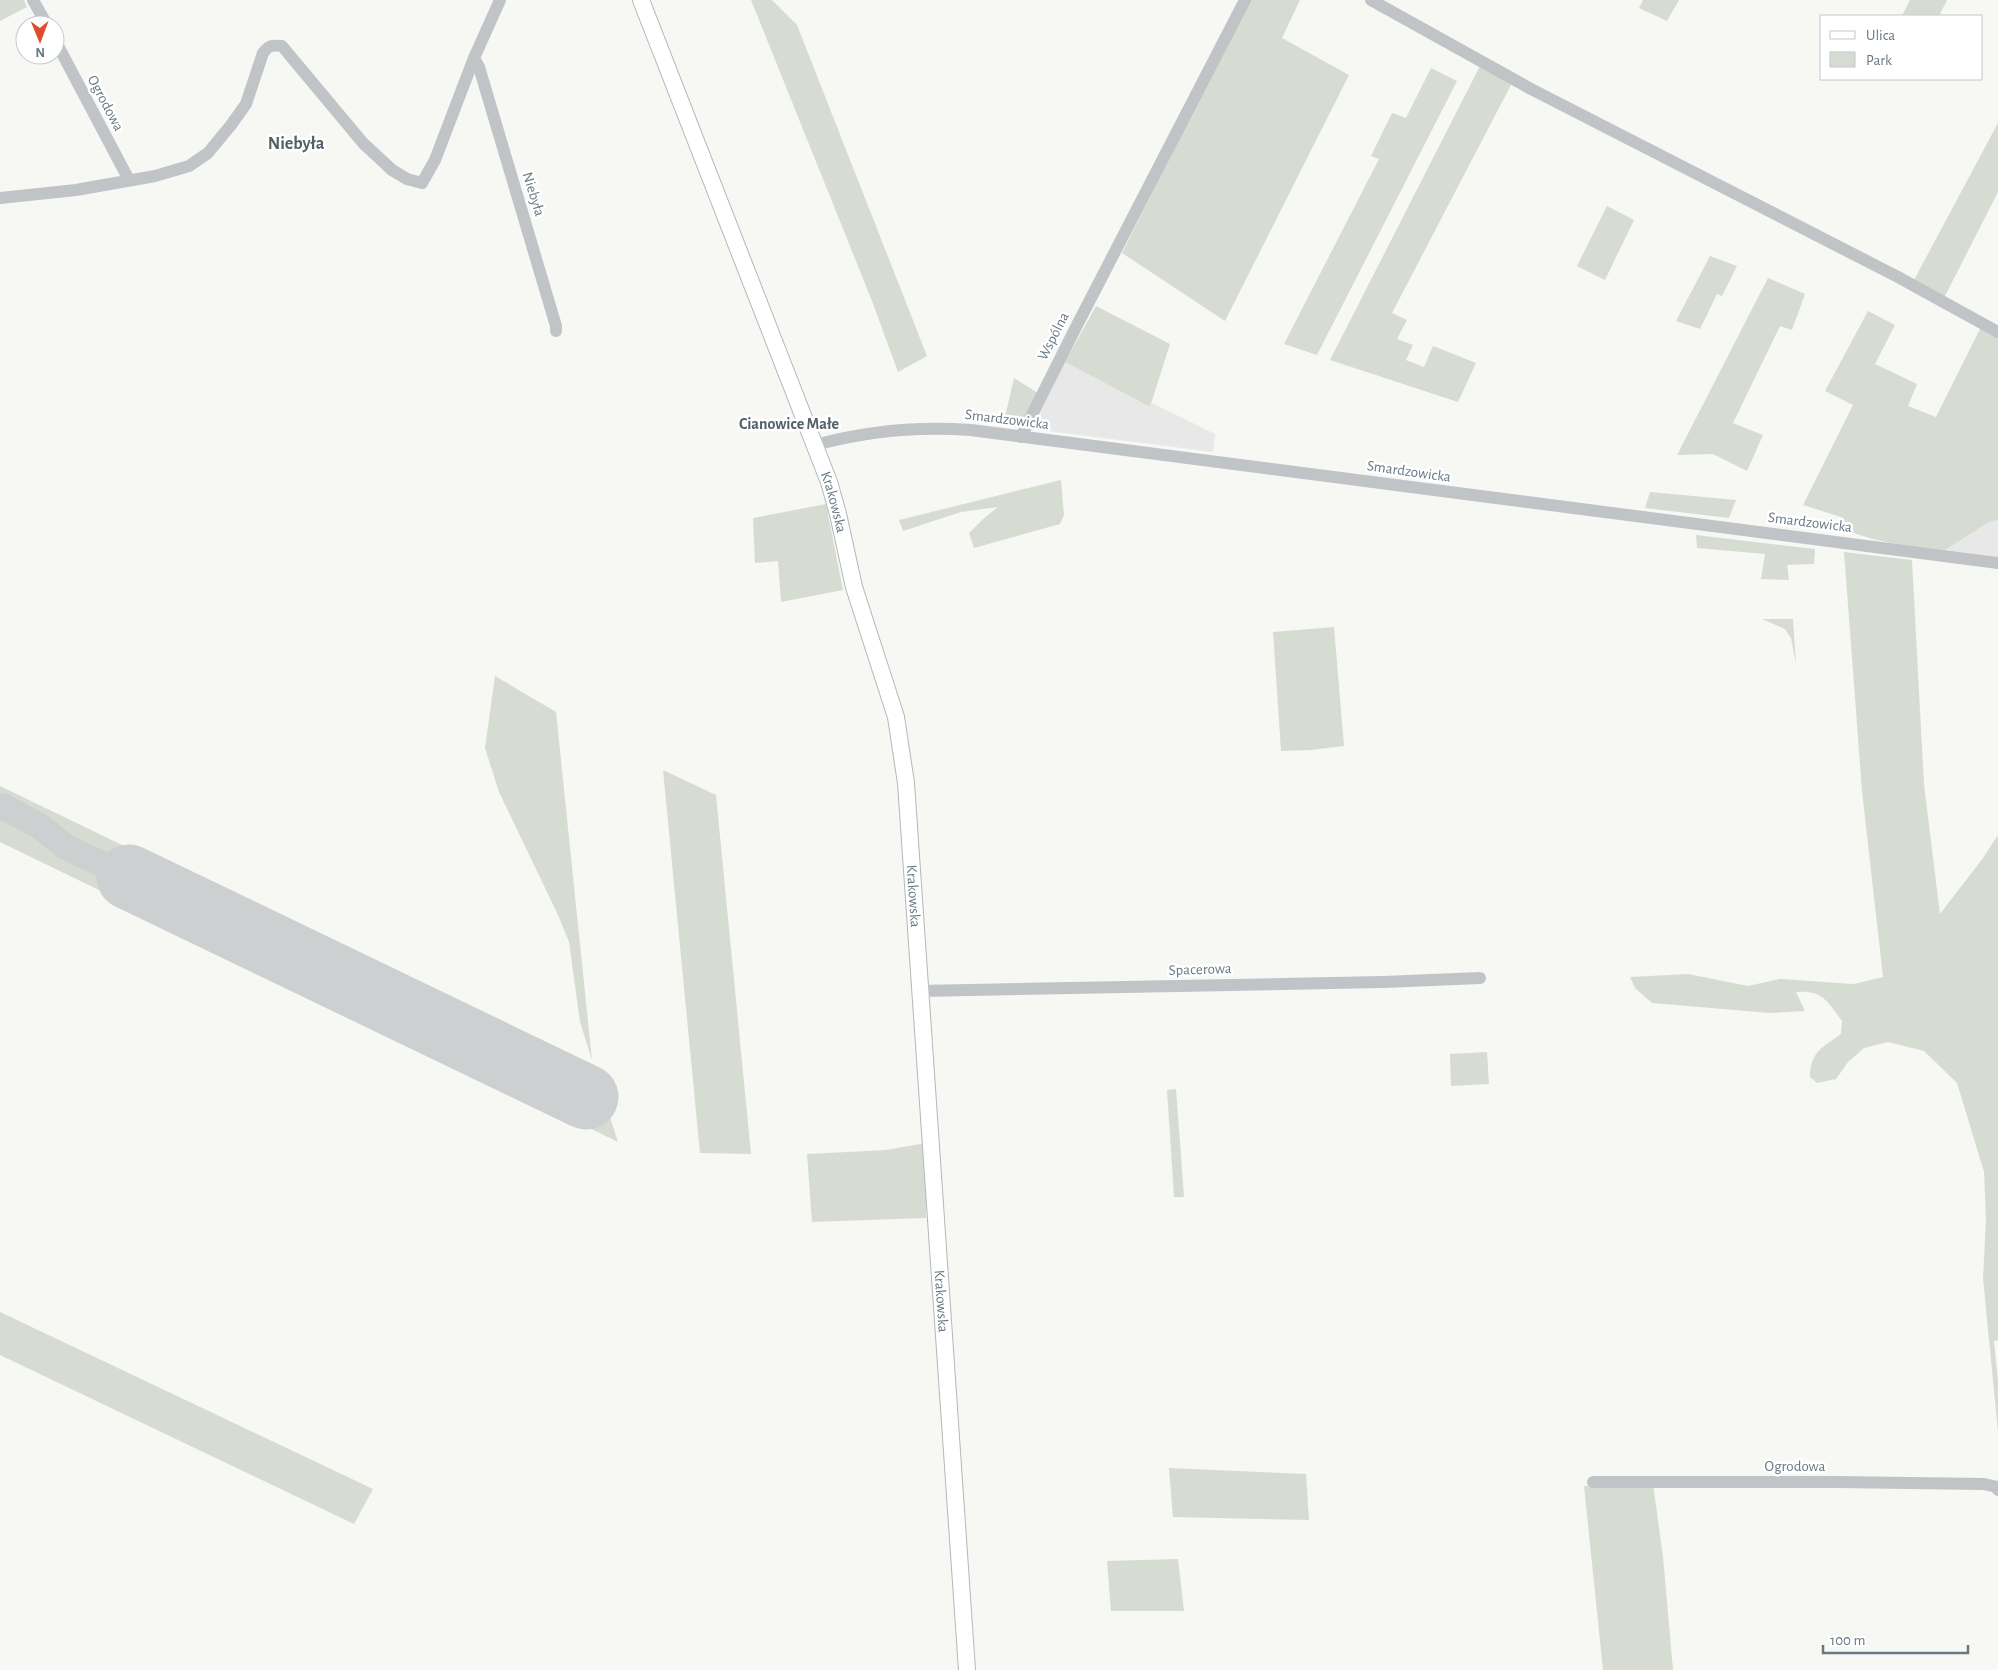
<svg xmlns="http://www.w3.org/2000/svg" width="1998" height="1670" font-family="'Alegreya Sans',sans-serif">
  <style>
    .built { fill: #e7e8e7 }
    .green { fill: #d7dcd3 }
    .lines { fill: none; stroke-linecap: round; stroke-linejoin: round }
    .taxiway { stroke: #ccd0d0; stroke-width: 26 }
    .runway { stroke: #ccd0d0; stroke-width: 65 }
    .major-casing { stroke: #b3b8bb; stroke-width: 18 }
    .minor { stroke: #c0c4c7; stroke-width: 12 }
    .major { stroke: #fff; stroke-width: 16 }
    .labels { text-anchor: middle; stroke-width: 5; stroke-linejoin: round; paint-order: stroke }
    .street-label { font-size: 15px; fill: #677884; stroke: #fff }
    .neighbourhood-label { font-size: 16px; font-weight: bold; fill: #546169; stroke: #fff }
    .quarter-label { font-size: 18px; font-weight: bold; fill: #546169; stroke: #fff }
  </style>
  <rect width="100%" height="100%" fill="#f7f7f4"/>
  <g class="built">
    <polygon points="1065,362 1150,407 1152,403 1215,434 1213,452 1033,429"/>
    <polygon points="1998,520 1998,557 1945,550 1989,522"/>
  </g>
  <g class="green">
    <polygon points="0,0 24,0 27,7 0,21"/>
    <polygon points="751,0 772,0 797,25 927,356 898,372 872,301"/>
    <polygon points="1249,0 1300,0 1282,38 1349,75 1225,321 1122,253"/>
    <polygon points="1643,0 1679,0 1667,21 1639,8"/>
    <polygon points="1910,0 1947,0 1939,16 1902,16"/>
    <polygon points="1480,66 1512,83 1392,313 1407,320 1397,339 1413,345 1406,360 1424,367 1433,346 1476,363 1458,402 1330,360"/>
    <polygon points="1431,68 1457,81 1317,355 1284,344 1379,159 1371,156 1392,113 1406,118"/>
    <polygon points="1998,123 1998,192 1944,298 1914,280"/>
    <polygon points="1607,206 1634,220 1605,280 1577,266"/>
    <polygon points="1710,256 1737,266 1722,296 1717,294 1700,329 1676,321"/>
    <polygon points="1768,278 1805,294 1792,330 1780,326 1733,423 1763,435 1747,471 1713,454 1677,455"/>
    <polygon points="1096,306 1170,344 1150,407 1065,362"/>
    <path d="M1868,311L1895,325L1875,364L1917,384L1908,406L1936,417L1981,327L1998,336V520L1989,522L1945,550C1909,546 1871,543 1839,526L1841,517L1803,505L1853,405L1825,391Z"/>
    <polygon points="1014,378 1038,393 1022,428 1003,425"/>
    <polygon points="1061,480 1064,515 1060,524 974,548 969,533 983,519 998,507 961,512 903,531 899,520"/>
    <polygon points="1650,492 1736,500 1729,518 1645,508"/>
    <polygon points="826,504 843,590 781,602 778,561 755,563 753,518"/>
    <polygon points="1696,535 1815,549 1814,564 1787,565 1789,580 1761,579 1765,554 1697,548"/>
    <path d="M1844,552L1912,560L1924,785L1940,914L1983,858L1998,835V1340L1994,1341L1998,1381V1432L1983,1278L1986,1220L1984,1172L1957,1083L1924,1051L1888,1042L1864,1048L1848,1062L1836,1079L1817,1083L1810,1077C1810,1052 1823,1047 1841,1034L1842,1021C1827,1001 1823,990 1796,992L1805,1011L1770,1013L1652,1003L1635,988L1630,977L1688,974L1748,986L1780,979L1854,984L1883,977L1862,791Z"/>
    <polygon points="1762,619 1793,619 1796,664 1791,638 1785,629"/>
    <polygon points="1334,627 1344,746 1311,750 1281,751 1273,632"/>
    <polygon points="495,676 556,712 592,1060 580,1022 569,942 558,915 499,792 485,748"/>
    <polygon points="663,770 716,795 751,1154 700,1153"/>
    <polygon points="0,786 596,1074 618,1142 0,842"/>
    <polygon points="1487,1052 1489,1084 1451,1086 1450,1054"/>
    <polygon points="1176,1089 1184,1197 1174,1197 1167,1090"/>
    <polygon points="926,1143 926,1218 812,1222 807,1154 886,1150"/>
    <polygon points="0,1312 373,1489 354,1524 0,1355"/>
    <polygon points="1169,1468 1306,1474 1309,1520 1173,1517"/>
    <polygon points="1653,1484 1663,1557 1673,1670 1603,1670 1584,1486"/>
    <polygon points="1178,1559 1184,1611 1111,1611 1107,1561"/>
  </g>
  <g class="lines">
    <polyline class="taxiway" points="0,808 2,806 38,825 66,847 129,877"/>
    <polyline class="runway" points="129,877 586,1097"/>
    <g class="major-casing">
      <g id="major">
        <path id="s1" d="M641,0L829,482L838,514L854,587L896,717L906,783L967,1670"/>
      </g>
    </g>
    <g class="minor">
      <polyline points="33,0 47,25"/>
      <polyline points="1371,0 1531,89 1898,277 1998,332"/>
      <polyline points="55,40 129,180"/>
      <polyline points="474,58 479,67 556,326 556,331"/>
      <path d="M0,198L76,190L155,176L189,166L208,153L231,125L246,104L263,53C269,45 272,45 282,46L363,143L392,170L407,179L422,183L435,160L474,58L500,0"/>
      <polyline points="1021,437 1075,329 1245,0"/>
      <path d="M815,445C866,431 918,426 971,430L1998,563"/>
      <polyline points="919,991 1383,982 1480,978"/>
      <polyline points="1593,1482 1836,1482 1984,1484 1997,1487 1998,1490"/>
    </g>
    <use href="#major" class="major"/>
  </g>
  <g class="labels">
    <g class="street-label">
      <text transform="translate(106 103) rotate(62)" y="5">Ogrodowa</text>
      <text transform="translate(534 194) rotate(73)" y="5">Niebyła</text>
      <text transform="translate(1053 336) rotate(-63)" y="5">Wspólna</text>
      <text transform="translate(1007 419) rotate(7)" y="5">Smardzowicka</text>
      <text transform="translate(1409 471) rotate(8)" y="5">Smardzowicka</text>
      <text dy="5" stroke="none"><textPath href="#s1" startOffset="538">Krakowska</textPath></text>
      <text transform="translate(1810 522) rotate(7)" y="5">Smardzowicka</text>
      <text dy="5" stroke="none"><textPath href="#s1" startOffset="942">Krakowska</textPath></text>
      <text transform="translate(1200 969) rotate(-2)" y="5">Spacerowa</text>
      <text dy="5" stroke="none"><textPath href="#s1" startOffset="1348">Krakowska</textPath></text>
      <text x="1795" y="1471">Ogrodowa</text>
    </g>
    <g class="neighbourhood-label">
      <text x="789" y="429">Cianowice Małe</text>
    </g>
    <g class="quarter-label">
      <text x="296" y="149">Niebyła</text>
    </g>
  </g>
  <rect x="1820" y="15" width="162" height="65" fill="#ffffff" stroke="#c2c9ce"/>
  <rect x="1830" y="31" width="25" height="8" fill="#ffffff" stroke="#c2c9ce"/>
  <text x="1866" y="40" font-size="15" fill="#677884">Ulica</text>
  <rect x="1830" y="52" width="25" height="15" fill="#d7dcd3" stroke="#c2c9ce"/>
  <text x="1866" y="65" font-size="15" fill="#677884">Park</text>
  <g transform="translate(40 40) rotate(179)"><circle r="24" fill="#ffffff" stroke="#c2c9ce"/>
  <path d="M0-4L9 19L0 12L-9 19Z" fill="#de4e2c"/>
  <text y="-8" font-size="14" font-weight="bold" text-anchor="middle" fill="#677884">N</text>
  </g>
  <path d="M1823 1645v8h145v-8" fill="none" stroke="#677884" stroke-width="2.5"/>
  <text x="1830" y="1645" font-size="15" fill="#677884" stroke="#ffffff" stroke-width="4" paint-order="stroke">100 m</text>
</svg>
